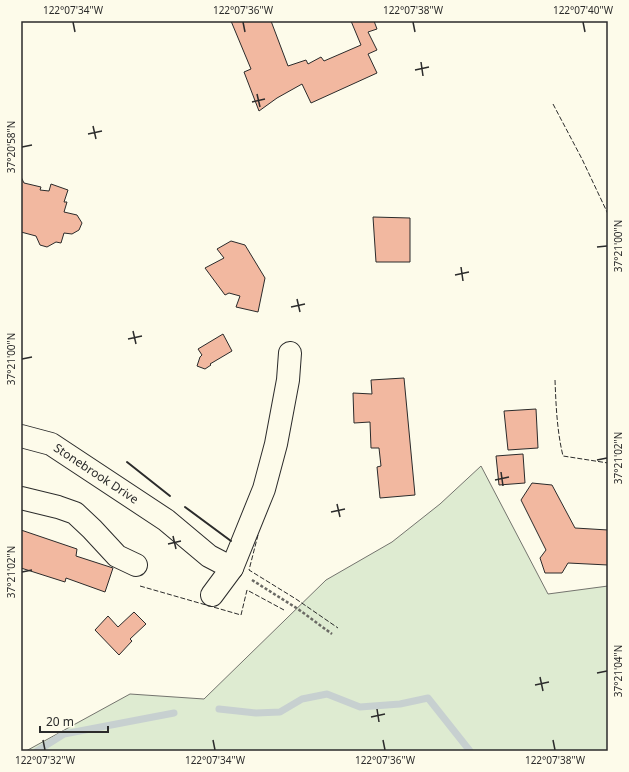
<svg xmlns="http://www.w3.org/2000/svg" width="629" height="772" font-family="'Noto Sans',sans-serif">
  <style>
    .green { fill: #deebd1; stroke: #74746e }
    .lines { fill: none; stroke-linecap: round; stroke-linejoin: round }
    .stream { stroke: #c7d0d0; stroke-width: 7 }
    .building { fill: #f2b8a0; stroke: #2b2b2b }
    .minor-casing { stroke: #2b2b2b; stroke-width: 24 }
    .path { stroke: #6a6964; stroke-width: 2.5; stroke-dasharray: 3 2; stroke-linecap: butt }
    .minor { stroke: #fdfbea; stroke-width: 22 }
    .fence { stroke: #2b2b2b; stroke-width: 1; stroke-dasharray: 5 2; stroke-linecap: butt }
    .wall { stroke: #2b2b2b; stroke-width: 2 }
    .ticks { fill: none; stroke: #2b2b2b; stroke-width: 1.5 }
    .labels { text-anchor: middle; stroke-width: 3; stroke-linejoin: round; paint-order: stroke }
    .street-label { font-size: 12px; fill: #2b2b2b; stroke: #fdfbea }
    .neatline { fill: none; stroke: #2b2b2b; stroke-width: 1.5 }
    .ticks-label { font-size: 10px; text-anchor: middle; fill: #2b2b2b }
  </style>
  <rect width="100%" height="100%" fill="#fdfbea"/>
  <polygon class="green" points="481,466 548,594 608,586 608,751 26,751 130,694 204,699 326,580 392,542 440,504"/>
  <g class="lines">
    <g class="stream">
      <polyline points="219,709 256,713 280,712 302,699 327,694 360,707 400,704 428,698 470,751"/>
      <polyline points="37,751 64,734 174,713"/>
    </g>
  </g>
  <g class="building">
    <polygon points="231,21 271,21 288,66 306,60 308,64 321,57 324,61 361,45 351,21 374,21 377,29 368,32 377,50 368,54 377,73 311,103 302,84 277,98 259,111 244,72 251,69"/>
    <polygon points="21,177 24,183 41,187 40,190 49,191 51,184 68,190 64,202 67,202 64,212 77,215 82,223 79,230 72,234 64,233 61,243 56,242 47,247 40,245 36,236 21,232"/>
    <polygon points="373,217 410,218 410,262 376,262"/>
    <polygon points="231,241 245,245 265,278 258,312 236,307 240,296 229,293 225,295 205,268 224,258 217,249"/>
    <polygon points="223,334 232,351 210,364 211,365 205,369 197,366 200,357 202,355 198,349"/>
    <polygon points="404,378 415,495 380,498 377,467 381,466 379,448 371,448 370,422 354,423 353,393 372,394 371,380"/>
    <polygon points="536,409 538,448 508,450 504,411"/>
    <polygon points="523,454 525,483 499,485 496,456"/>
    <polygon points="532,483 552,485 575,528 608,530 608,565 568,563 562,573 545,573 540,558 546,550 521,500"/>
    <polygon points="21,530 77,549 76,556 113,568 105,592 66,578 65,582 21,568"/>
    <polygon points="134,612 146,624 130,639 132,641 119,655 95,630 108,616 118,627"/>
  </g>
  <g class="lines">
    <g class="minor-casing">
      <g id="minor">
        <path id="s1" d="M21,436L51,444L166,520L209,556L232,568"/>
        <polyline points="21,498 58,507 75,513 92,529 117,556 136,565"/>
        <polyline points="212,595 232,568 264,489 276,444 288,380 290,353"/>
      </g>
    </g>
    <polyline class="path" points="252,580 298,609 332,634"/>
    <use href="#minor" class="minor"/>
    <g class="fence">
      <polyline points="553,104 582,159 608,214"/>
      <polyline points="607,364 608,364"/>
      <path d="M555,380C556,406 557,431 563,456L608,463"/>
      <polyline points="258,535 249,570 296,599 338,628"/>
      <polyline points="140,586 241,615 247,590 284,610"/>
    </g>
    <g class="wall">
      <polyline points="127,462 170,496"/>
      <polyline points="185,507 231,541"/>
    </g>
  </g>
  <path class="ticks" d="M73,22L75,32M243,22L245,32M413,22L415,32M583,22L585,32M421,62L423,76M415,70L429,67M257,94L260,107M252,102L265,99M93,126L96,139M88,134L102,131M22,147L32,145M597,247L607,246M461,267L463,281M455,275L469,272M297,299L300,312M291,307L305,304M133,331L136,344M128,339L142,336M22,359L32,357M597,460L607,458M501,472L503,486M495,480L509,477M337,504L340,517M331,512L345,509M173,536L176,549M168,544L181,541M22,572L32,570M597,673L607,671M540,677L543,691M535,685L549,682M377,709L379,722M371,717L385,714M43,740L45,750M213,740L215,750M383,740L385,750M553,740L555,750"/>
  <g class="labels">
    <g class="street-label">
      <text dy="4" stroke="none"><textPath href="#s1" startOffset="85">Stonebrook Drive</textPath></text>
    </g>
  </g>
  <rect width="629" height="772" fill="none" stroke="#fdfbea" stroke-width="44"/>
  <path d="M40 726v6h68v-6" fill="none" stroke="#2b2b2b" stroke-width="2"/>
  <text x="46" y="726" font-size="12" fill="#2b2b2b" stroke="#fdfbea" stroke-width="3" paint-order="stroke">20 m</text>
  <rect x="22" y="22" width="585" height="728" class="neatline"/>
  <g class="ticks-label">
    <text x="73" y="14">122°07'34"W</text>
    <text x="243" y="14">122°07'36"W</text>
    <text x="413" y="14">122°07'38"W</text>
    <text x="583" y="14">122°07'40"W</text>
    <text transform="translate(11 147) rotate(-90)" y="4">37°20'58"N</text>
    <text transform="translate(618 246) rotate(-90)" y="4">37°21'00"N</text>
    <text transform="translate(11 359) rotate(-90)" y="4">37°21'00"N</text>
    <text transform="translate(618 458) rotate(-90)" y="4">37°21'02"N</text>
    <text transform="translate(11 572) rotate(-90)" y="4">37°21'02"N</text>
    <text transform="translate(618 671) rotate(-90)" y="4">37°21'04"N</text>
    <text x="45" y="764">122°07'32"W</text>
    <text x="215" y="764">122°07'34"W</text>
    <text x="385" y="764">122°07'36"W</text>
    <text x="555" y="764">122°07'38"W</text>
  </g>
</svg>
